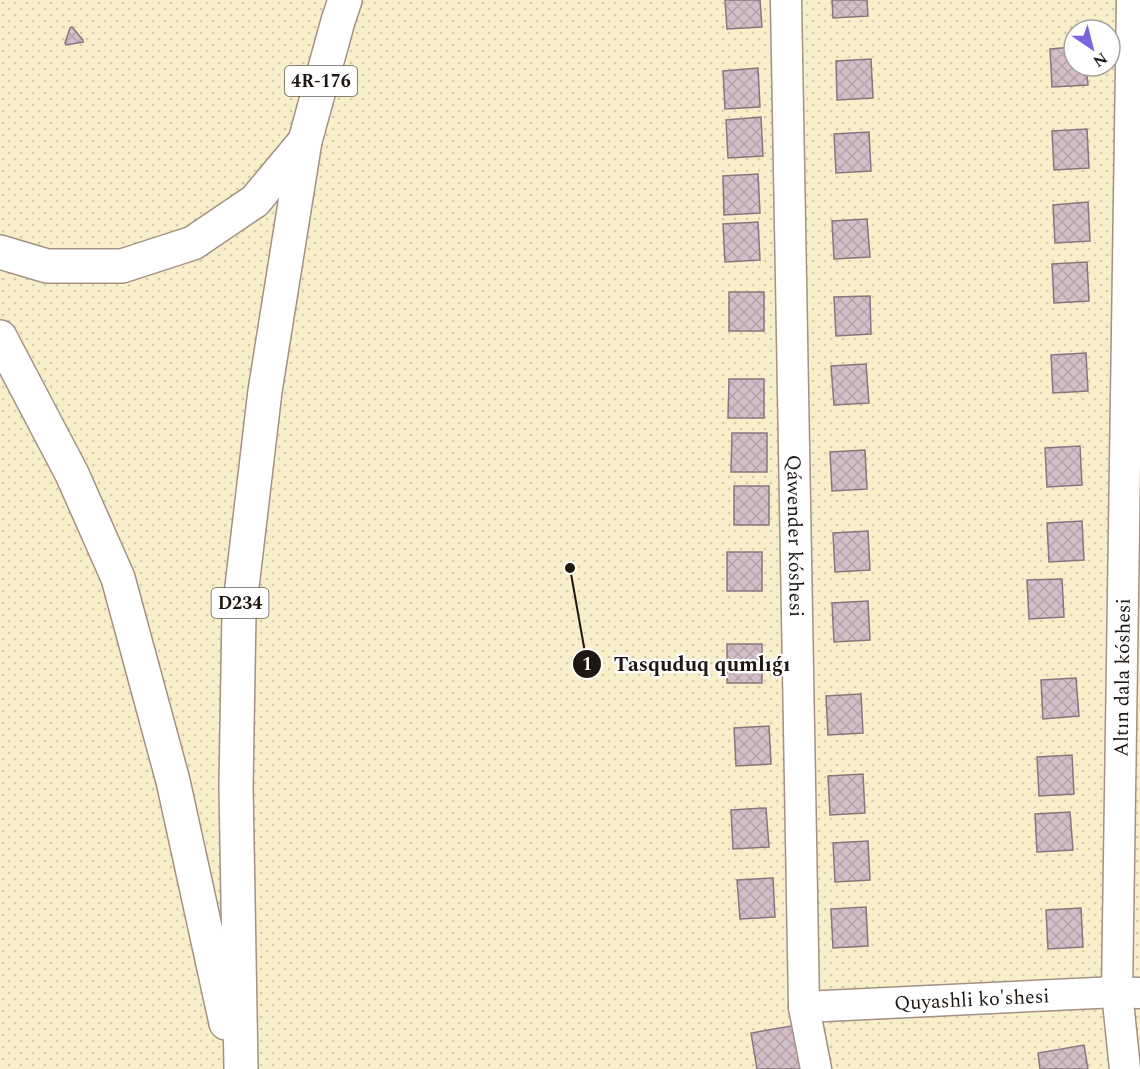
<svg xmlns="http://www.w3.org/2000/svg" width="1140" height="1069" font-family="Spectral,serif">
  <style>
    .sand { fill: url(#sand-dots); fill-rule: evenodd }
    .building { fill: url(#building-cross-hatch); stroke: #89757e; stroke-width: 1.5 }
    .lines { fill: none; stroke-linecap: round; stroke-linejoin: round }
    .street-casing { stroke: #a29184; stroke-width: 33 }
    .primary-casing { stroke: #a29184; stroke-width: 36 }
    .street { stroke: #fff; stroke-width: 30 }
    .primary { stroke: #fff; stroke-width: 33 }
    .labels { text-anchor: middle; stroke-width: 4.5; stroke-linejoin: round; paint-order: stroke }
    .shield { fill: #fff; stroke: #625d59; stroke-width: 1.5 }
    .shield-label { font-size: 18px; font-weight: bold; fill: #1e1712 }
    .street-label { font-size: 20px; fill: #1e1712; stroke: #fff }
    .leader { fill: none; stroke: #1e1712; stroke-width: 2 }
    .callout-dot { fill: #1e1712; stroke: #fff; stroke-width: 2 }
    .mark-label { font-size: 18px; text-anchor: middle; font-weight: bold; fill: #fff }
    .callout-label { font-size: 21px; text-anchor: middle; font-weight: bold; fill: #1e1712; stroke: #fff; stroke-width: 4.5; stroke-linejoin: round; paint-order: stroke }
  </style>
  <defs>
    <pattern id="sand-dots" width="8" height="8" patternUnits="userSpaceOnUse" patternTransform="scale(1.5)"><rect width="8" height="8" fill="#f8eec9"/><path d="M2 2h.1M6 6h.1" fill="none" stroke="#d4cbac" stroke-width="1.8" stroke-linecap="round"/></pattern>
    <pattern id="building-cross-hatch" width="8" height="8" patternUnits="userSpaceOnUse" patternTransform="scale(1.5)"><rect width="8" height="8" fill="#d3bec7"/><path d="M0 0l8 8M0 8l8-8" fill="none" stroke="#b5a3aa"/></pattern>
  </defs>
  <rect width="100%" height="100%" fill="#fef6f0"/>
  <path class="sand" d="M0,0H1140V1069H0ZM1074,30H1110V66H1074Z"/>
  <g class="building">
    <polygon points="725,0 760,0 762,27 727,29"/>
    <polygon points="832,0 867,0 868,16 833,18"/>
    <polygon points="72,27 83,40 83,42 66,45 65,43 70,28"/>
    <polygon points="1074,47 1074,66 1086,66 1088,85 1052,87 1050,49"/>
    <polygon points="871,59 873,98 837,100 836,61"/>
    <polygon points="758,68 760,107 725,109 723,71"/>
    <polygon points="761,117 763,156 728,158 726,120"/>
    <polygon points="1087,129 1089,168 1054,170 1052,131"/>
    <polygon points="869,132 871,171 836,173 834,134"/>
    <polygon points="758,174 760,213 724,215 723,176"/>
    <polygon points="1088,202 1090,241 1055,243 1053,205"/>
    <polygon points="867,219 870,257 834,259 832,221"/>
    <polygon points="758,222 760,260 725,262 723,224"/>
    <polygon points="1087,262 1089,301 1054,303 1052,264"/>
    <rect x="729" y="292" width="35" height="39"/>
    <polygon points="870,296 871,334 836,336 834,297"/>
    <polygon points="1086,353 1088,391 1053,393 1051,355"/>
    <polygon points="866,364 869,403 834,405 831,366"/>
    <polygon points="729,379 764,379 764,418 728,418"/>
    <polygon points="732,433 767,433 767,472 731,472"/>
    <polygon points="1080,446 1082,485 1047,487 1045,448"/>
    <polygon points="865,450 867,489 832,491 830,452"/>
    <rect x="734" y="486" width="35" height="39"/>
    <polygon points="1082,521 1084,560 1049,562 1047,523"/>
    <polygon points="868,531 870,570 835,572 833,533"/>
    <rect x="727" y="552" width="35" height="39"/>
    <polygon points="1062,579 1064,617 1029,619 1027,580"/>
    <polygon points="868,601 870,640 834,642 832,603"/>
    <rect x="727" y="644" width="35" height="39"/>
    <polygon points="1076,678 1079,716 1043,719 1041,680"/>
    <polygon points="861,694 863,733 828,735 826,696"/>
    <polygon points="769,726 771,764 736,766 734,728"/>
    <polygon points="1072,755 1074,794 1039,796 1037,757"/>
    <polygon points="863,774 865,813 830,815 828,776"/>
    <polygon points="766,808 769,847 733,849 731,810"/>
    <polygon points="1070,812 1073,850 1037,852 1035,814"/>
    <polygon points="868,841 870,880 835,882 833,843"/>
    <polygon points="773,878 775,917 740,919 737,880"/>
    <polygon points="866,907 868,946 833,948 831,909"/>
    <polygon points="1081,908 1083,947 1048,949 1046,910"/>
    <polygon points="797,1025 805,1069 757,1069 751,1033"/>
    <polygon points="1084,1045 1088,1069 1040,1069 1038,1053"/>
  </g>
  <g class="lines">
    <g class="street-casing">
      <g id="street">
        <path id="s1" d="M786,0L804,1007L816,1069"/>
        <path id="s2" d="M804,1007L1117,992L1140,993"/>
        <path id="s3" d="M1125,1069L1117,992L1132,0"/>
      </g>
    </g>
    <g class="primary-casing">
      <g id="primary">
        <polyline points="0,252 47,266 122,266 193,243 255,201 305,141"/>
        <polyline points="0,337 72,474 118,578 173,781 226,1023"/>
        <polyline points="241,1069 236,786 239,612 265,391 305,141 338,21 345,0"/>
      </g>
    </g>
    <use href="#street" class="street"/>
    <use href="#primary" class="primary"/>
  </g>
  <g class="labels">
    <g class="shield">
      <rect x="285" y="66" width="72" height="30" rx="4.5"/>
      <rect x="211.5" y="588" width="57" height="30" rx="4.5"/>
    </g>
    <g class="shield-label">
      <text x="321" y="87">4R-176</text>
      <text x="240" y="609">D234</text>
    </g>
    <g class="street-label">
      <text dy="7" stroke="none"><textPath href="#s1" startOffset="536">Qáwender kóshesi</textPath></text>
      <text dy="7" stroke="none"><textPath href="#s3" startOffset="392">Altın dala kóshesi</textPath></text>
      <text dy="7" stroke="none"><textPath href="#s2" startOffset="168">Quyashli ko'shesi</textPath></text>
    </g>
  </g>
  <path class="leader" d="M570 568L587 664"/>
  <g class="callout-dot">
    <circle cx="570" cy="568" r="6"/>
    <circle cx="587" cy="664" r="15"/>
  </g>
  <g class="mark-label">
    <text x="587" y="670">1</text>
  </g>
  <g class="callout-label">
    <text x="702" y="671">Tasquduq qumlıǵı</text>
  </g>
  <g transform="translate(1092 48) rotate(145)"><circle r="28" fill="#ffffff" stroke="#a5a2a0" stroke-width="1.5"/>
  <path d="M0-4.5L10 22L0 15L-10 22Z" fill="#7d63de"/>
  <text y="-9" font-size="16" font-weight="bold" text-anchor="middle" fill="#1e1712">N</text>
  </g>
</svg>
